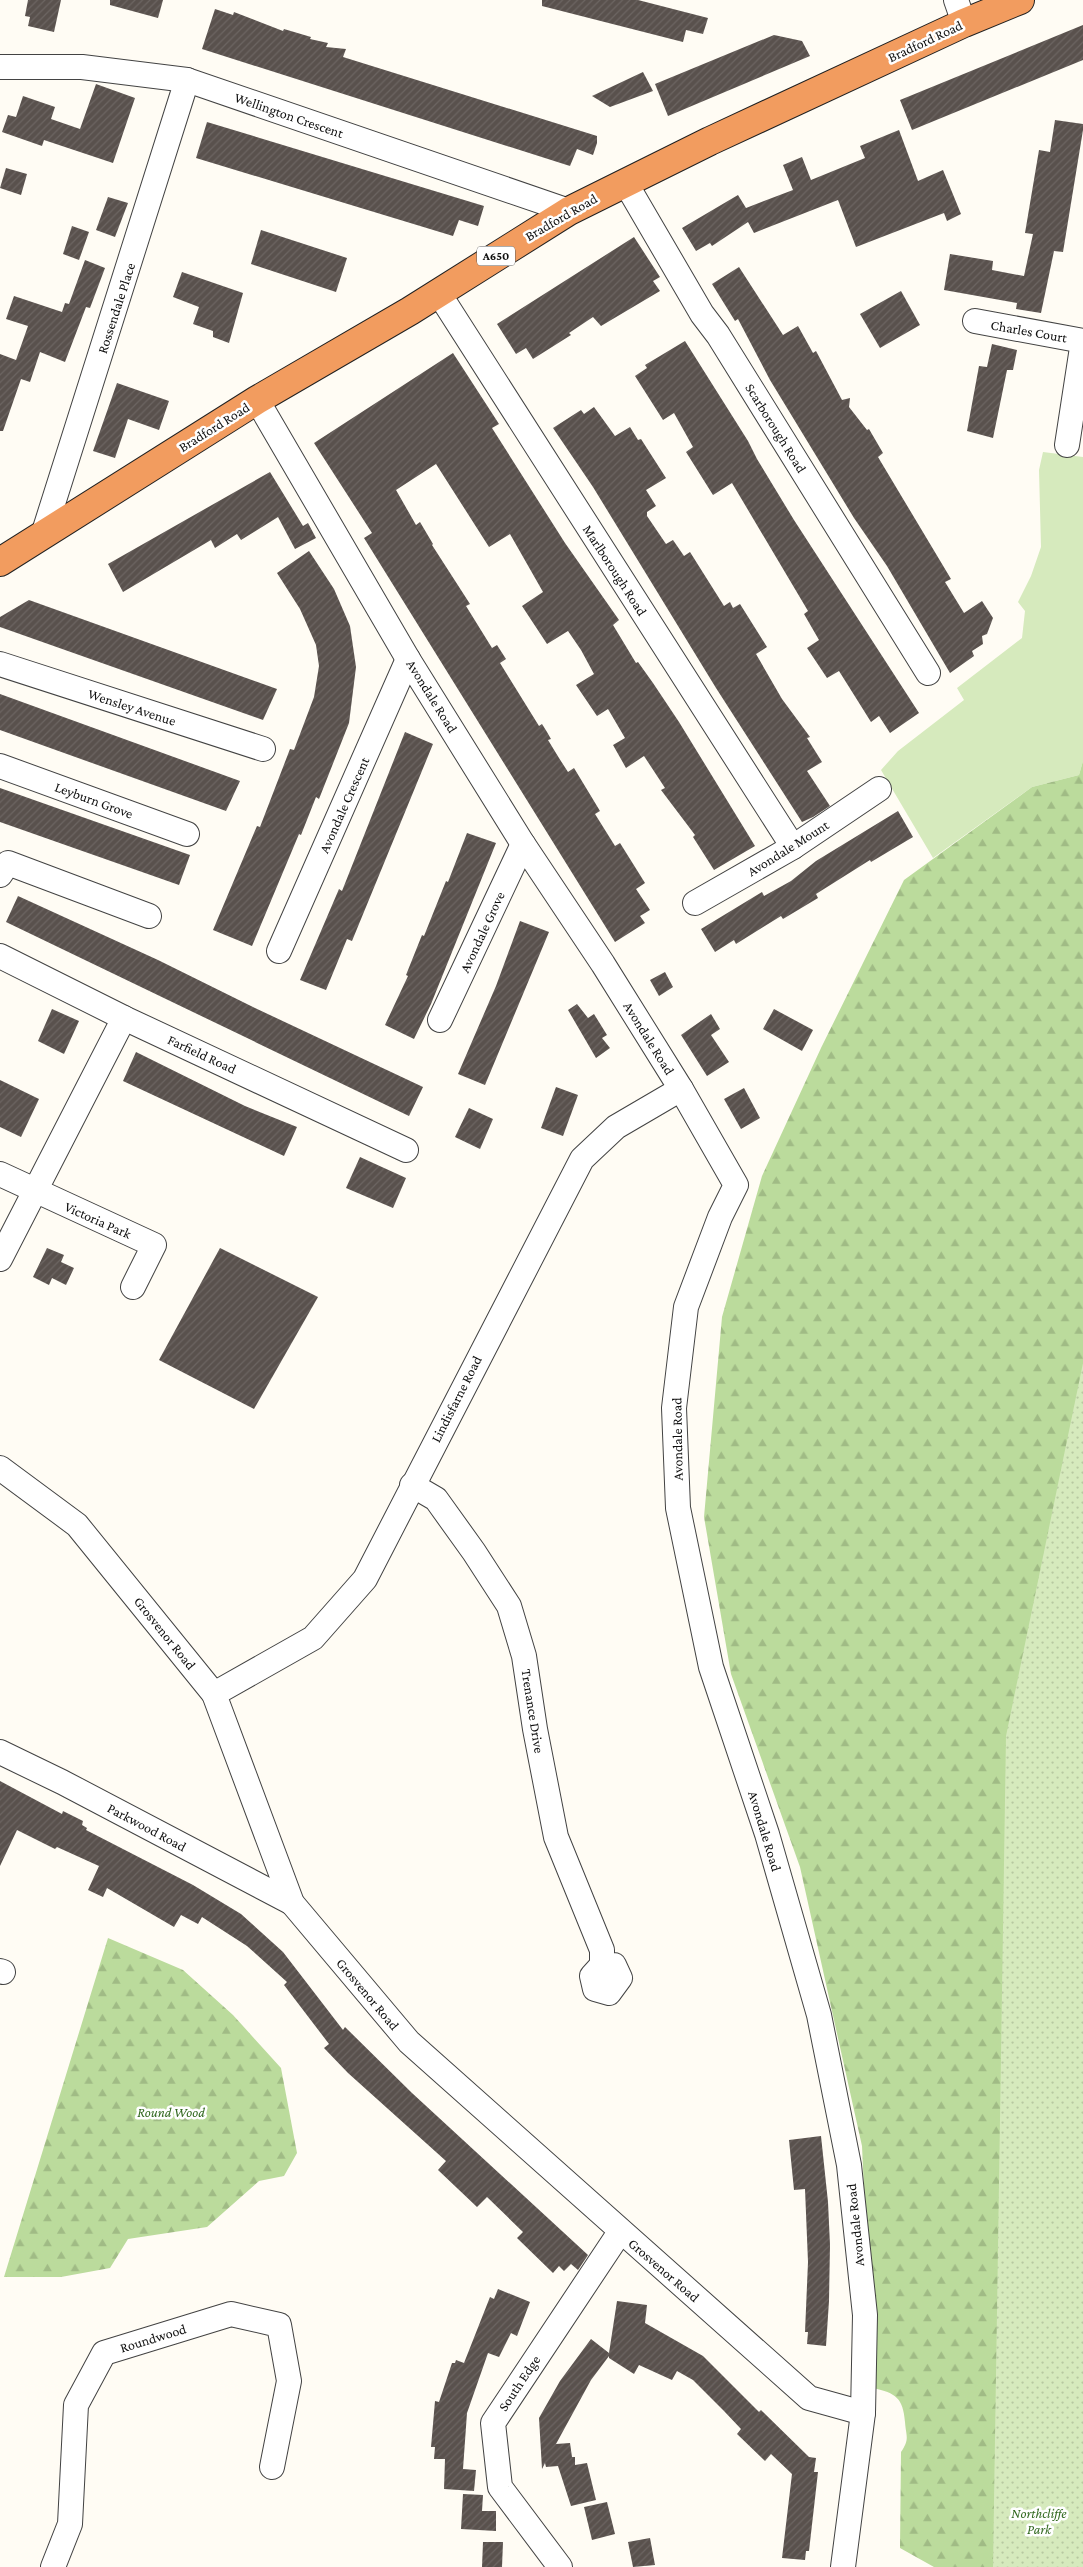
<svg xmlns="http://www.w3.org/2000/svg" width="1083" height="2567" font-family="'Crimson Pro',serif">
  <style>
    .grass { fill: #d6eabd }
    .forest { fill: url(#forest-firs) }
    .park { fill: url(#park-dots) }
    .building { fill: url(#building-hatch) }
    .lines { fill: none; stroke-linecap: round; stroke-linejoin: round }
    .minor-casing { stroke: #434343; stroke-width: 26 }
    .highway-casing { stroke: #212121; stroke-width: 30 }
    .minor { stroke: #fff; stroke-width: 24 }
    .highway { stroke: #f29c5f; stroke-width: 28 }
    .labels { text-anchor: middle; stroke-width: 5; stroke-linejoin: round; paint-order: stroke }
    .shield { fill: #fff; stroke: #585858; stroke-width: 1 }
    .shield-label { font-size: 12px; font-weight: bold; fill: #101010 }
    .street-label { font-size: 14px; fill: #101010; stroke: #fff }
    .park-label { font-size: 14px; font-style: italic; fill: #326920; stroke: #fff }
  </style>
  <defs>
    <pattern id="forest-firs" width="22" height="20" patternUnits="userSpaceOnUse" patternTransform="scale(1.25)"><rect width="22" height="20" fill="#bbdb9c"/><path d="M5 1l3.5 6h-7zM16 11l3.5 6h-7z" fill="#a0bb85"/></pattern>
    <pattern id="park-dots" width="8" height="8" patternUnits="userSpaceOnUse" patternTransform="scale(1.25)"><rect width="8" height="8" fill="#d6eabd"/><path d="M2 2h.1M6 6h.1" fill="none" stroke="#b7c8a1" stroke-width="1.8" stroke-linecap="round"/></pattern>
    <pattern id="building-hatch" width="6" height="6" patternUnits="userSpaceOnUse" patternTransform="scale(1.25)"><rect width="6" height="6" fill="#59514d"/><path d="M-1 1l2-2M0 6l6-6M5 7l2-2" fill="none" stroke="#6c6562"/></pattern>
  </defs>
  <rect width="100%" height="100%" fill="#fffcf4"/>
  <polygon class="grass" points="1043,452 1083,457 1083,761 1079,775 1032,787 933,858 881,770 898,751 964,700 957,688 1022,638 1025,611 1018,602 1031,576 1041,547 1039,470"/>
  <g class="forest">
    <path d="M1083,761V1653L1013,2567H934L900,2548L901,2452C910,2438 906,2437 905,2422C903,2398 896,2393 873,2388L862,2146L800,1867L731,1674L704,1517L722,1317L762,1176L821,1048L904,880L1032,787L1079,775Z"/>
    <polygon points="108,1938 183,1970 233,2015 281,2068 297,2153 284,2176 259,2181 207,2227 128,2239 110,2268 61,2277 4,2277"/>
  </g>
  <polygon class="park" points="1083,1363 1083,2567 993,2567 1006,1736"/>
  <g class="building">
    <polygon points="28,0 61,0 54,32 28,26 30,17 25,16"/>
    <polygon points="110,0 163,0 158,18 110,5"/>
    <polygon points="542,0 638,0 708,18 703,34 686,30 683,42 542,6"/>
    <polygon points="215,9 233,15 234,12 283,31 284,29 311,37 310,39 328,43 326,47 346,49 343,57 597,136 597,143 593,155 577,149 570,166 202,49"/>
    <polygon points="1083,25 1083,60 912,130 900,100"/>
    <polygon points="774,35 802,41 810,56 668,116 655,84"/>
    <polygon points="643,72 653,91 610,107 592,96"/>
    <polygon points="96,84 135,98 113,163 44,140 42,146 2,132 8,115 16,117 23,96 55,107 51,119 80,129"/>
    <polygon points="1055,120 1083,124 1083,130 1063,252 1054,251 1041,313 1016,309 1017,303 944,290 950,254 993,261 992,270 1024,276 1033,234 1025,233 1039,150 1050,152"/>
    <polygon points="207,122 484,206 478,226 459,220 453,236 196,158"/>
    <polygon points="899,130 918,181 943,170 961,214 947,221 944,213 856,247 838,200 754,233 748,222 712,246 710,243 696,251 682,228 738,195 746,208 793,190 783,165 802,157 811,180 865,158 860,146"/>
    <polygon points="6,168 27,174 21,195 0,188"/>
    <polygon points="108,197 128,203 115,237 96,230"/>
    <polygon points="72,226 89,232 79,260 63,254"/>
    <polygon points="261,230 347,258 336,292 251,264"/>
    <polygon points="634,237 660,277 653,281 660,291 601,326 593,317 569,333 571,335 533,359 526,348 516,354 497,324"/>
    <polygon points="85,260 105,268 90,308 86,307 65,362 40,352 30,382 21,379 3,431 0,431 0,354 16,360 28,326 6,319 14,296 62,312 65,303 69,304"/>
    <polygon points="739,267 783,335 798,326 813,353 816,351 842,400 850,398 849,407 867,430 869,429 883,453 878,457 951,579 945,582 964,613 982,601 993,618 987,634 982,636 983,644 972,651 974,656 950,673 887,566 854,518 770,380 738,319 735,321 712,284"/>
    <polygon points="182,272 243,293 229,343 213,337 213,331 193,324 199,307 173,297"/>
    <polygon points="901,291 920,325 880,348 860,314"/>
    <polygon points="685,341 748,441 757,459 794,520 919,713 890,733 879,716 871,722 839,671 827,678 807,648 819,640 804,614 808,611 732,483 713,495 686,452 693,447 674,413 663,420 635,376 647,368 645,365"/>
    <polygon points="992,344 1017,350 1013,370 1007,370 993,438 967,431 979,366 987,367"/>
    <polygon points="453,353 499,424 492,428 565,543 619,620 613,625 636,663 638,662 653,683 679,722 755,846 714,870 693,837 695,835 661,790 665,788 644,756 626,768 613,745 625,738 608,709 597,716 576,685 594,674 581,650 568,631 547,644 522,606 543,592 510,534 489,547 436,464 396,490 416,525 420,522 433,544 432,545 470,604 466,606 492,648 497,645 506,659 500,663 539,726 542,724 547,732 551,739 548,740 559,758 568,772 574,768 600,811 595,814 615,846 620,843 645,883 636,889 650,910 640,916 645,923 615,942 364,538 372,533 314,443"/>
    <polygon points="117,383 169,401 159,430 128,419 115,458 93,451"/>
    <polygon points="594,407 615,436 630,427 638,440 641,439 666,478 646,490 656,506 647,512 647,516 666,544 673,540 684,556 690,552 724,606 730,602 733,608 740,604 767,647 756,654 782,699 810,737 807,738 822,762 807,771 830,806 813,817 802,822 716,688 593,487 553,428 581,410 584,414"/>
    <polygon points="270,472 303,526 308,523 316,538 295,549 278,517 241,540 237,534 215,548 211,540 123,592 108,564"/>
    <polygon points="309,551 334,589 350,626 356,667 349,723 319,799 316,797 301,835 299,834 252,946 213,930 257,826 260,827 290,749 294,750 314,697 319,666 316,645 300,609 277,573"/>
    <polygon points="29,600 277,689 263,720 0,627 0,617"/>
    <polygon points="0,694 240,781 226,811 0,730"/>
    <polygon points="405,732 433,744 352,941 347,939 326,990 300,980 339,889 342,891"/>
    <polygon points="0,788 190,855 179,885 0,822"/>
    <polygon points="898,811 913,837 871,862 870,860 816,894 818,898 783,919 781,916 736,944 734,940 715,952 701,929 762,892 764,896 791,881 816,861"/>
    <polygon points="467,833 496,843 431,1004 414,1039 385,1025 408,976 406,975 422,935 424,936 446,881 448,882"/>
    <polygon points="18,896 158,960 255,1008 423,1087 409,1116 6,922"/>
    <polygon points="520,921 549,932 485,1085 458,1074 496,986"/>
    <polygon points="665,972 673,987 659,996 650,980"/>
    <polygon points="577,1004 588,1018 594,1014 607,1035 602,1038 610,1048 596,1058 568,1010"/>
    <polygon points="52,1009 79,1021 64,1054 38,1041"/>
    <polygon points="774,1009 813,1030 802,1051 763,1029"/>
    <polygon points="711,1014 720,1029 711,1035 729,1062 707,1076 681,1035"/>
    <polygon points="136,1052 245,1106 297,1127 284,1156 123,1081"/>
    <polygon points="0,1080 39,1099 21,1137 0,1127"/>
    <polygon points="556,1087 578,1095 563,1136 541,1128"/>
    <polygon points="744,1088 760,1118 741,1129 724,1099"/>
    <polygon points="469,1108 493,1119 480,1149 455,1137"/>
    <polygon points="360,1157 406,1178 393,1208 346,1188"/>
    <polygon points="47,1248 64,1255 61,1262 74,1268 66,1285 52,1278 49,1285 33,1277"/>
    <polygon points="220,1248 318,1297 254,1409 159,1360"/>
    <polygon points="0,1781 62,1814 63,1811 83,1821 82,1825 87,1828 86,1830 193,1885 241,1914 283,1952 343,2030 345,2027 412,2093 588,2255 578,2270 571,2264 564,2271 559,2266 553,2273 517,2238 523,2232 487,2197 477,2207 438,2170 446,2161 348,2073 324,2048 329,2044 284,1985 287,1982 247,1946 202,1917 198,1924 181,1915 174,1927 107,1888 103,1897 88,1890 99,1866 57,1847 55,1849 17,1830 0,1866"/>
    <polygon points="821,2136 828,2202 830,2245 829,2301 826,2346 807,2344 808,2332 805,2332 808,2262 805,2189 794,2190 789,2140"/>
    <polygon points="498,2289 530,2302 517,2336 511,2333 499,2357 488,2353 467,2413 463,2469 476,2470 474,2491 444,2489 445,2459 434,2459 435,2447 431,2447 435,2401 439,2402 452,2363 455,2363 456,2360 464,2363 490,2297 494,2299"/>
    <polygon points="617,2301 647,2305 645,2323 703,2356 759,2412 761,2410 809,2457 816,2458 814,2472 818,2472 809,2551 806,2551 805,2560 782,2558 792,2474 771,2454 765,2461 737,2434 741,2429 724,2411 693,2380 677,2371 672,2380 639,2365 634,2374 609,2358 609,2356 591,2380 556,2444 570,2443 572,2457 575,2457 575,2465 587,2463 596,2500 571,2506 558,2466 546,2467 545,2463 542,2469 539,2418 560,2381 591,2339 609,2353"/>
    <polygon points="463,2494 483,2495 482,2511 496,2511 496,2531 461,2529"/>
    <polygon points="607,2502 615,2534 592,2540 584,2507"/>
    <polygon points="650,2538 655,2565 633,2567 628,2542"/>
    <polygon points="483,2542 503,2542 502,2567 482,2567"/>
  </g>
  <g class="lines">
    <g class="minor-casing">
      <g id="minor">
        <polyline points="956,0 964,23"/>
        <polyline points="0,67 82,67 187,80 569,211"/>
        <polyline points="625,182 702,314 718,335 928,673"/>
        <polyline points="438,292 793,847"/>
        <polyline points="975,321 1083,341"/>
        <polyline points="257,400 408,659 523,844 603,964 681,1089 736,1185 720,1217 686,1307 674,1408 678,1508 711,1667 767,1834 819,2015 849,2165 865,2315 863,2413 843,2567"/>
        <polyline points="1067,445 1083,341"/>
        <polyline points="43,535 187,80"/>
        <polyline points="0,664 263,749"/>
        <polyline points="0,766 187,834"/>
        <polyline points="0,875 8,863 149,916"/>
        <polyline points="695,903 793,847 879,789"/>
        <polyline points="279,951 408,659"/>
        <polyline points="0,956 124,1018 406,1150"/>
        <polyline points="440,1020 523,844"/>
        <polyline points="0,1174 154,1245 133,1287"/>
        <polyline points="0,1259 124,1018"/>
        <polyline points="0,1468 77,1525 214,1694 292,1903 409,2042 809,2398 863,2413"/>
        <polyline points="412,1485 436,1499 474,1552 509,1606 524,1656 535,1729 556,1837 602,1950 602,1965 592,1976 595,1989 609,1993 620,1978 614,1965 602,1965"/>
        <polyline points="214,1694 313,1638 365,1579 582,1159 616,1127 681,1089"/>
        <polyline points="0,1752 62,1782 292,1903"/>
        <polyline points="0,1971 3,1972"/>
        <polyline points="53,2567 70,2524 76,2405 104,2353 231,2314 279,2325 289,2381 272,2467"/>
        <polyline points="560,2567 500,2487 493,2423 620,2232"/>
      </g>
    </g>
    <g class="highway-casing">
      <polyline id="highway" points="0,562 257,400 410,311 569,211 710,141 964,23 1020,0"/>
    </g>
    <use href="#minor" class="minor"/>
    <use href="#highway" class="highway"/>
  </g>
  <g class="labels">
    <rect class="shield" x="477" y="246.5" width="38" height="19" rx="4"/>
    <g class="shield-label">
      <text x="496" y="260">A650</text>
    </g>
    <g class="street-label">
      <text transform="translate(925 41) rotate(-25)" y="5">Bradford Road</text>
      <text transform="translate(289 115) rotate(19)" y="5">Wellington Crescent</text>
      <text transform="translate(561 217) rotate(-30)" y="5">Bradford Road</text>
      <text transform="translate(116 308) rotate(-72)" y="5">Rossendale Place</text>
      <text transform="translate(1029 331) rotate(10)" y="5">Charles Court</text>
      <text transform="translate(214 427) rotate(-32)" y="5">Bradford Road</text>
      <text transform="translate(776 428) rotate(58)" y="5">Scarborough Road</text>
      <text transform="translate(615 570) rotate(57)" y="5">Marlborough Road</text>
      <text transform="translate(432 696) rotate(58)" y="5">Avondale Road</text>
      <text transform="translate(132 707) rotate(18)" y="5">Wensley Avenue</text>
      <text transform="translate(94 800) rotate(20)" y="5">Leyburn Grove</text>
      <text transform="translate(344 805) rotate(-66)" y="5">Avondale Crescent</text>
      <text transform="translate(788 848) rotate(-32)" y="5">Avondale Mount</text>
      <text transform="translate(482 932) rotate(-65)" y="5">Avondale Grove</text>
      <text transform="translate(649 1038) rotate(58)" y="5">Avondale Road</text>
      <text transform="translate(202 1054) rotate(25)" y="5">Farfield Road</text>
      <text transform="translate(98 1220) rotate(24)" y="5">Victoria Park</text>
      <text transform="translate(456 1399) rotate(-63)" y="5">Lindisfarne Road</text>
      <text transform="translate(677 1439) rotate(-91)" y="5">Avondale Road</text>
      <text transform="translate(165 1633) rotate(51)" y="5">Grosvenor Road</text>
      <text transform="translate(533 1711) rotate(81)" y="5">Trenance Drive</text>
      <text transform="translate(147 1827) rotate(28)" y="5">Parkwood Road</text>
      <text transform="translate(765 1831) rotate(73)" y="5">Avondale Road</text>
      <text transform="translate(368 1994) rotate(50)" y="5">Grosvenor Road</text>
      <text transform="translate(855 2225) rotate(-96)" y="5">Avondale Road</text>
      <text transform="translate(664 2270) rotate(41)" y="5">Grosvenor Road</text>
      <text transform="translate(153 2338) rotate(-17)" y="5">Roundwood</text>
      <text transform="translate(519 2383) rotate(-56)" y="5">South Edge</text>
    </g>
    <g class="park-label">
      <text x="171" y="2117">Round Wood</text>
      <text x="1039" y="2518">Northcliffe<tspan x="1039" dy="16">Park</tspan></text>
    </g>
  </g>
</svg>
